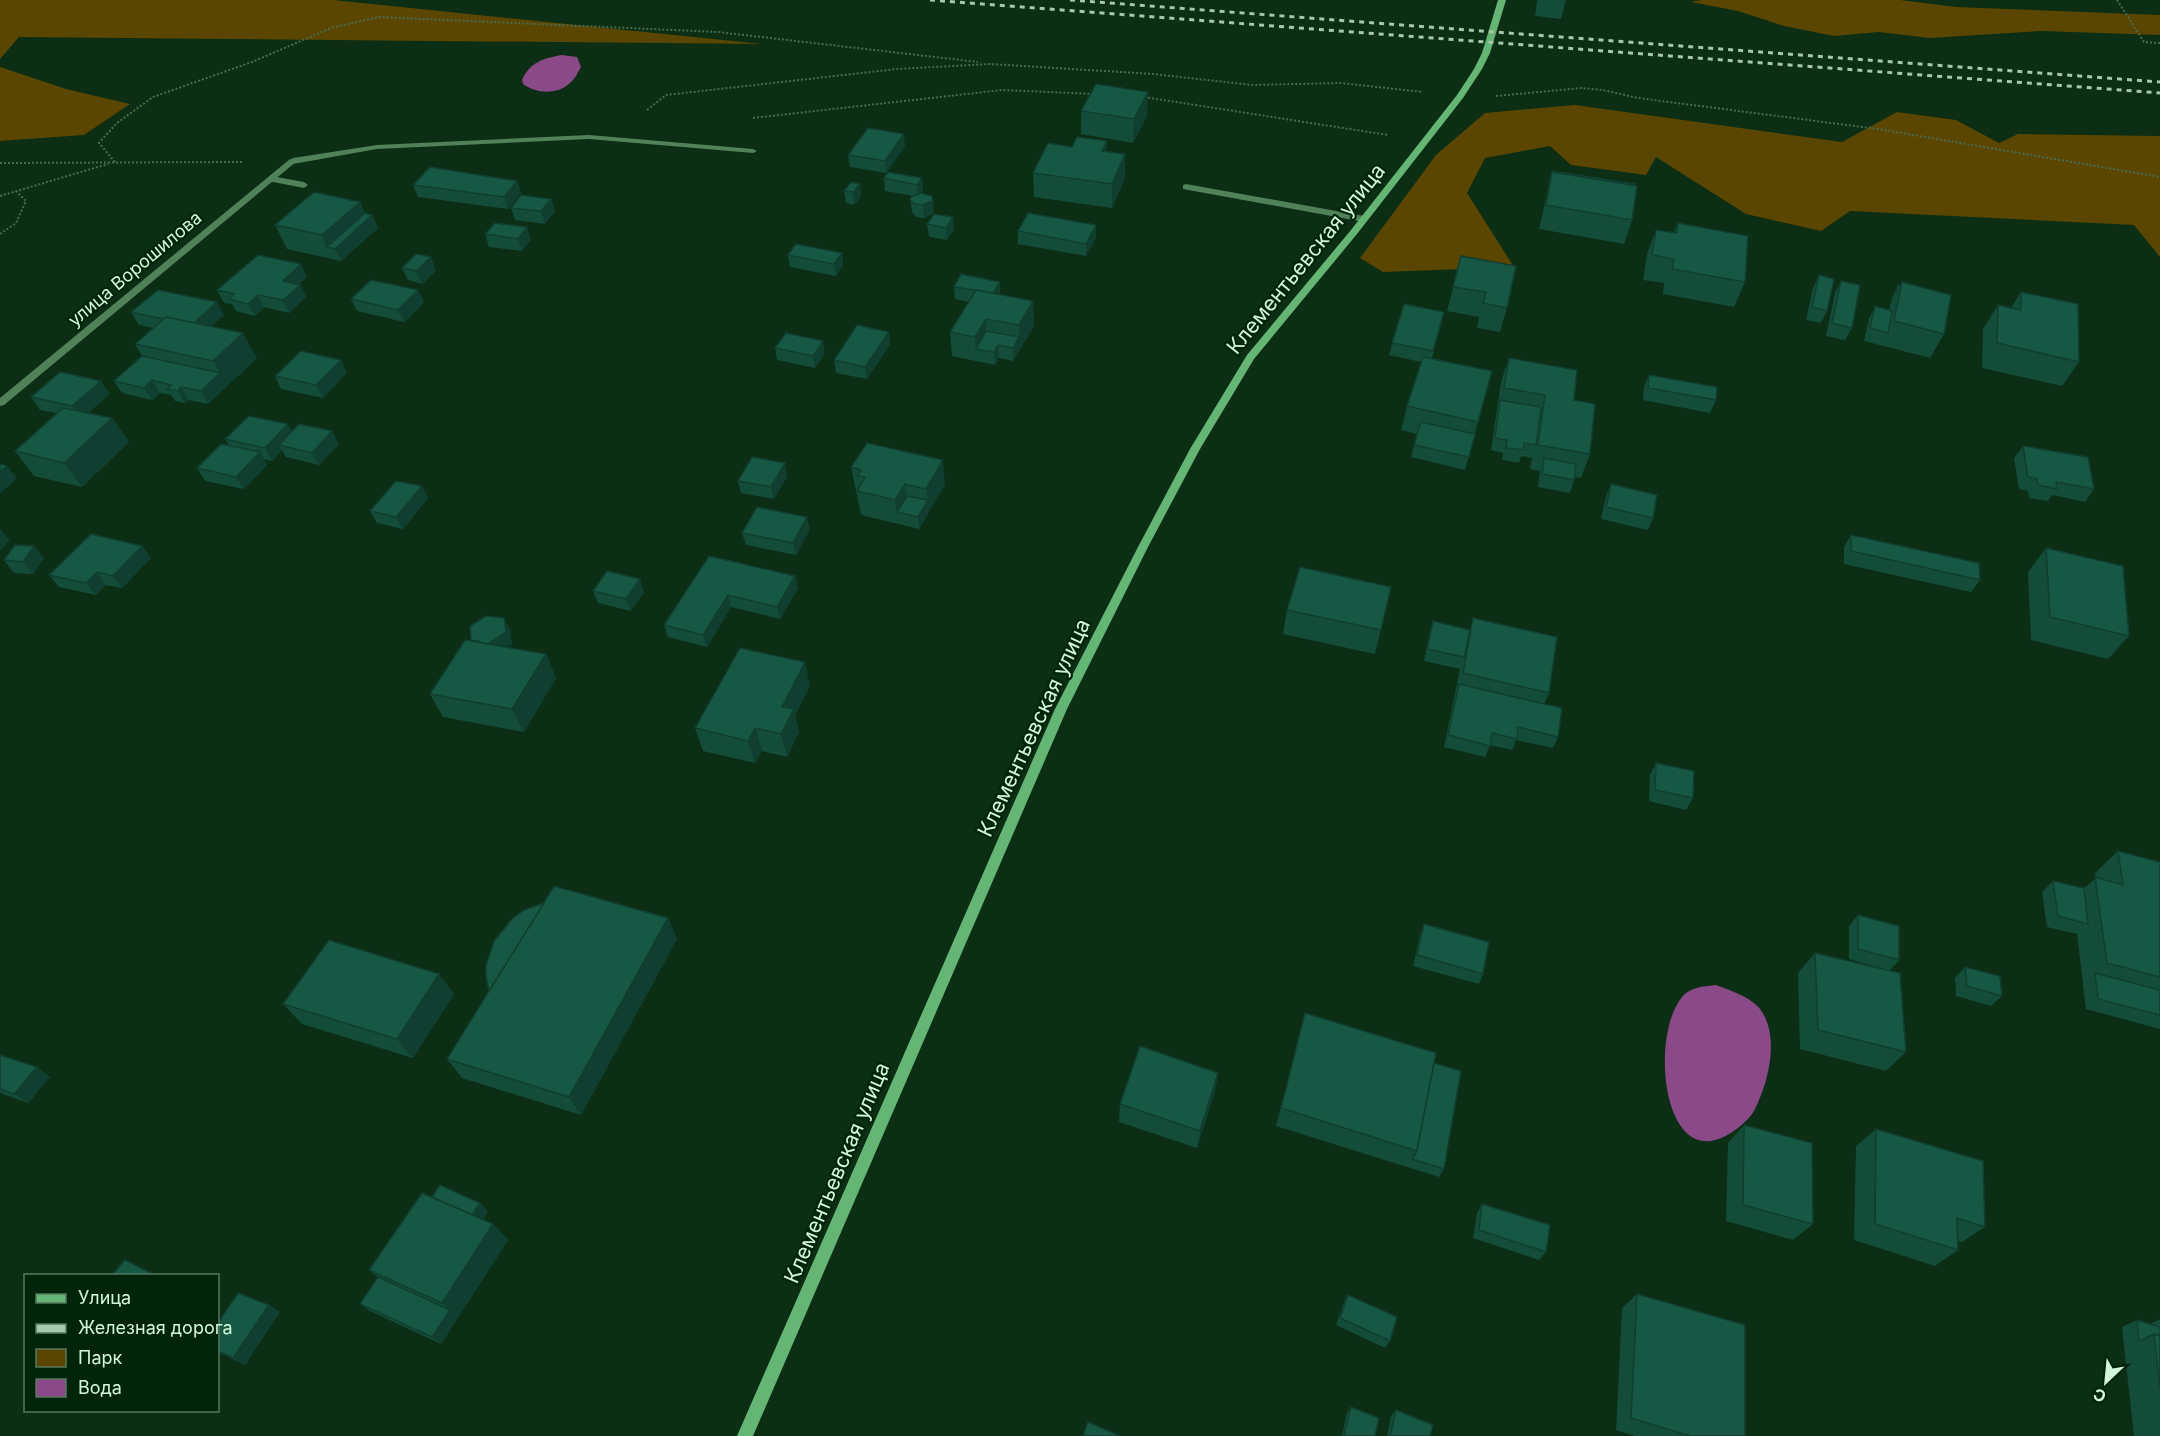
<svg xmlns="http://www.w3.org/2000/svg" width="2160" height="1436" font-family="Inter,sans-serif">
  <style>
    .green { fill: #5b4601 }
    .water { fill: #8a4987 }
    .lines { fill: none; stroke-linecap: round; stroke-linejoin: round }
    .path { stroke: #496c50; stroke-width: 2; stroke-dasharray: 2 2; stroke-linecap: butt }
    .lane { fill: #518159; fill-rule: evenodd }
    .street { fill: #518159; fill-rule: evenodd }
    .secondary { fill: #65b575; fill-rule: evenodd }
    .rail { stroke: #a6c8ab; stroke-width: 3; stroke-dasharray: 5 5; stroke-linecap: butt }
    .wall { fill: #144c3a }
    .shaded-wall { fill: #103e30 }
    .building { fill: #175844; stroke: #103e30; stroke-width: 1.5 }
    .labels { text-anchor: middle; stroke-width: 4.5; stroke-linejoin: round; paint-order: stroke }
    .far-street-label { font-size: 18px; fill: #d5f7d9; stroke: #01240a }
    .street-label { font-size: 21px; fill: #d5f7d9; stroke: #01240a }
  </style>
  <rect width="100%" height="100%" fill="#0b2e14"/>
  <g class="green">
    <polygon points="0,0 333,0 762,44 19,37 0,59"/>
    <polygon points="1701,0 1900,0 1956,7 2160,15 2160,35 2041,31 1929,38 1879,32 1834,36 1784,26 1738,11 1691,2"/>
    <polygon points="0,67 66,89 130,104 84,135 0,141"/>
    <polygon points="1575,105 1842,142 1897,112 1956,120 1999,143 2018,134 2160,136 2160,257 2134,225 1850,211 1821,231 1746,214 1656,157 1646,175 1571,165 1550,146 1485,158 1467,193 1514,267 1383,272 1360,258 1436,155 1485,113"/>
  </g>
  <g class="water">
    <path d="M562,55L577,57L581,67C578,72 575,79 570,83C557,95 537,94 523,84L522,80C530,62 544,58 562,55Z"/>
    <path d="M1716,985C1729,990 1751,997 1760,1009C1780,1035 1769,1081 1755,1109C1751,1118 1738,1129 1729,1134C1663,1174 1649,1037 1682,997C1690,987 1705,986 1716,985Z"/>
  </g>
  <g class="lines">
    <g class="path">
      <polyline points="2117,0 2144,42 2160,43"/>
      <polyline points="1496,96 1581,88 1603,90 1638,98 1878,129 2160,177"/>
      <polyline points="1144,97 1388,135"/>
      <polyline points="647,110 666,95 897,69 990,64 1153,74 1252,85 1341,83 1423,92"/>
      <polyline points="753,118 1002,90 1095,94"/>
      <polyline points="115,162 99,143 117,123 153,97 252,62 331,28 379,17 718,32 978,62"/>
      <polyline points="0,163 242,162"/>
      <polyline points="0,196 108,164"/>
      <polyline points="0,234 16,223 26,201 16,191"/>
    </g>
    <g class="lane">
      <polygon points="589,135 753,149 757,151 753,153 589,139 377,149 293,164 289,161 293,158 377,145"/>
      <polygon points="271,176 304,182 308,185 304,188 268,181 268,177"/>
      <polygon points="1186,184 1364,216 1368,219 1364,222 1183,189 1183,185"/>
    </g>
    <polygon class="street" points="290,159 297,161 4,405 0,406 0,398"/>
    <polygon class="secondary" points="1498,0 1506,0 1490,53 1482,69 1463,98 1357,234 1254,359 1200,449 1148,547 1067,709 753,1436 737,1436 1055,709 1138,547 1190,449 1247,355 1351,230 1457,95 1474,69 1482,53"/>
    <g class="rail">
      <polyline points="930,0 2160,93"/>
      <polyline points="1070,0 2160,82"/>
    </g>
  </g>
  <g class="wall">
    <polygon points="1537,0 1566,0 1561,19 1535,16"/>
    <polygon points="1081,111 1147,116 1133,143 1081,134"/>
    <polygon points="905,146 886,173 850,167 848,155"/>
    <polygon points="1107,151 1125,154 1125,178 1112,208 1034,197 1033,173"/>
    <polygon points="1552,171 1632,220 1624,244 1539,229"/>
    <polygon points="884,178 922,178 923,190 921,193 934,213 924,218 916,217 912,212 910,200 914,196 885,191"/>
    <polygon points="517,181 521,193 508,209 418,197 413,185"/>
    <polygon points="860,184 861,196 854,205 846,203 844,191"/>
    <polygon points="551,199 555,211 545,224 515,220 511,208"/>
    <polygon points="360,202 365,213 372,215 378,228 341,261 287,249 275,225"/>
    <polygon points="953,217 954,229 947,240 929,237 927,224"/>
    <polygon points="1678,223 1745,282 1734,307 1663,294 1664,283 1643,280 1647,254 1656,230 1674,233"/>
    <polygon points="1018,231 1096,237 1086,256 1018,244"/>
    <polygon points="485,234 531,240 522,251 489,247"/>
    <polygon points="842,253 843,265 836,276 790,267 788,255"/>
    <polygon points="1461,256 1507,308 1500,332 1477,328 1479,317 1447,311"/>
    <polygon points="402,268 436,270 422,284 408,280"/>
    <polygon points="1819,275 1827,311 1821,323 1806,320 1813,288"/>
    <polygon points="307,277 299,284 300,285 306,297 289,313 264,307 255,316 236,311 232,304 224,303 217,290"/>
    <polygon points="1841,281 1852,328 1845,340 1826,336 1835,293"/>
    <polygon points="1902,282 1944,334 1930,358 1864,341 1869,319 1875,306 1889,310 1892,298 1898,285 1901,286"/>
    <polygon points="954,287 1033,301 1034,326 1013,361 999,358 995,365 952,356 950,332 969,302 955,299"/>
    <polygon points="418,290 424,302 404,322 357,311 351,299"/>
    <polygon points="2021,292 2079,362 2062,386 1982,368 1983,329 1998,305 2011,308"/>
    <polygon points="131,312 224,315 211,326 257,358 208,404 189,400 185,403 175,401 171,395 160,393 152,400 122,393 114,381 142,356 135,344 153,328 139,325"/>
    <polygon points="1441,324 1432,358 1492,371 1465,470 1411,457 1417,434 1401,430 1407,406 1421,362 1389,355 1392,343"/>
    <polygon points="889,332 890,344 867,379 836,373 834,360"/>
    <polygon points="775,348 825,353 815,368 777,360"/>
    <polygon points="1509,358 1574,400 1590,454 1581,478 1575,477 1570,493 1538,487 1540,471 1530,469 1532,458 1521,456 1519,463 1502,460 1503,453 1491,450 1501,382"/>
    <polygon points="347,372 323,398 281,389 275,376"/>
    <polygon points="1649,375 1716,400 1710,413 1643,400 1644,387"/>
    <polygon points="101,381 109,394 88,413 112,418 129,442 82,487 34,476 15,451 57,413 40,410 31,397"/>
    <polygon points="288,424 292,431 339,444 319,465 286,457 282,450 272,461 264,459 267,465 244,489 205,481 197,468 229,445 225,439"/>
    <polygon points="2023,446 2094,489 2085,502 2052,495 2048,501 2029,498 2028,491 2019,489 2014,458"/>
    <polygon points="851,467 945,484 919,529 861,515"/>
    <polygon points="787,476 774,499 741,493 738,481"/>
    <polygon points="1611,484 1653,518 1648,530 1601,519 1606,496"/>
    <polygon points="422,486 428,498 403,529 377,523 370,511"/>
    <polygon points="810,529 796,555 746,545 742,533"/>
    <polygon points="1851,535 1980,580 1971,592 1844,564 1844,547"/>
    <polygon points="142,546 151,558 122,588 106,585 96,595 59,587 49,575"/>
    <polygon points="2046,548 2129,636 2108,659 2031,640 2028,572"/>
    <polygon points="709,556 795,576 798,588 780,619 731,607 707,647 668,637 664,625"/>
    <polygon points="44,558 33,574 14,573 4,560"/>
    <polygon points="1391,587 1375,654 1283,634 1287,610"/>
    <polygon points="593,591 644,592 631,611 598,603"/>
    <polygon points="1473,618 1549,693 1544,704 1558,737 1553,748 1516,740 1512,750 1490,745 1485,757 1444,747 1460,669 1424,661 1430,633 1433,621 1470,630"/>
    <polygon points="510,630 512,644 507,647 546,654 556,678 524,732 443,717 430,694 471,641"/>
    <polygon points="810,686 795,715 799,732 787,757 762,751 755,763 703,751 695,728"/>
    <polygon points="1656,763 1693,798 1686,810 1649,801 1650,775"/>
    <polygon points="2118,851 2160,862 2160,1029 2086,1009 2077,934 2047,927 2042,892 2053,881 2084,888 2096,878 2095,873"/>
    <polygon points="1858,915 1899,960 1890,970 1906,1052 1886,1071 1800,1049 1798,973 1815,953 1887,970 1849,959 1849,926"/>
    <polygon points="668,918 677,939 581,1115 462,1078 447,1059"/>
    <polygon points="1424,924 1483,974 1479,984 1413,966 1420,935"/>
    <polygon points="1965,967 2002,996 1991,1006 1956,996 1955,978"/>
    <polygon points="454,994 413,1058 302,1024 283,1004"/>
    <polygon points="1305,1013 1434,1063 1444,1169 1439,1177 1276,1126"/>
    <polygon points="0,1055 50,1077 28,1103 0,1093"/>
    <polygon points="1218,1073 1215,1091 1197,1148 1119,1122 1120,1104"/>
    <polygon points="1744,1125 1813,1224 1793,1240 1726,1221 1728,1143"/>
    <polygon points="1876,1129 1985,1227 1962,1242 1958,1241 1958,1250 1935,1266 1854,1240 1856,1146"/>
    <polygon points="432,1197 488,1211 483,1219 493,1224 508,1240 441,1344 370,1311 360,1304 378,1277 369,1270"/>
    <polygon points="1482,1204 1546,1252 1539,1260 1473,1238 1477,1213"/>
    <polygon points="1637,1294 1745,1436 1635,1436 1616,1430 1622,1308"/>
    <polygon points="1348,1295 1390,1341 1385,1348 1336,1325 1344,1302"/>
    <polygon points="269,1305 280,1312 245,1365 218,1352 218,1323"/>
    <polygon points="2160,1319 2160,1436 2134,1436 2122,1327 2137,1320 2150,1324"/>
    <polygon points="1351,1407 1375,1436 1342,1436 1347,1413"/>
    <polygon points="1396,1410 1430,1436 1387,1436 1391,1416"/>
  </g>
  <g class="shaded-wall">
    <polygon points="1148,92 1147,116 1133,143 1134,119"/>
    <polygon points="904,134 905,146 886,173 885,161"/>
    <polygon points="1107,141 1106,165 1102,151"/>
    <polygon points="1125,154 1125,178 1112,208 1112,184"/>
    <polygon points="922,178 923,190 918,197 917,185"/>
    <polygon points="517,181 521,193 508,209 504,197"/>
    <polygon points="860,184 861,196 854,205 853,192"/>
    <polygon points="551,199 555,211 545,224 541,211"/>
    <polygon points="933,201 934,213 924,218 923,205"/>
    <polygon points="360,202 368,219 372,215 378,228 341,261 335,249 327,247 322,235"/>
    <polygon points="953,217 954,229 947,240 946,228"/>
    <polygon points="1096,225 1096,237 1086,256 1086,244"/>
    <polygon points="527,227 531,240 522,251 518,239"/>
    <polygon points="842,253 843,265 836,276 834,264"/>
    <polygon points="431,257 436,270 422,284 416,271"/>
    <polygon points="301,264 307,277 289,293 283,281"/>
    <polygon points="1000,282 1000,295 993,294"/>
    <polygon points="300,285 306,297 289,313 283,300"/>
    <polygon points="418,290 424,302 404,322 398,310"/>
    <polygon points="258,295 264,307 255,316 248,304"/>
    <polygon points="1033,301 1034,326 1013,361 1013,348 1019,337 1019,325"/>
    <polygon points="217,302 224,315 198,338 191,326"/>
    <polygon points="986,319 987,343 976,349 975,337"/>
    <polygon points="889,332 890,344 867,379 865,367"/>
    <polygon points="243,333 257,358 208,404 201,391 220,373 213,361"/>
    <polygon points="823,341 825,353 815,368 813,356"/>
    <polygon points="998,345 999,358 995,365 994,352"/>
    <polygon points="341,360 347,372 323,398 316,385"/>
    <polygon points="152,380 160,393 152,400 144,388"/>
    <polygon points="101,381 109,394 81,419 72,406"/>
    <polygon points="181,387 189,400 185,403 178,391"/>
    <polygon points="112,418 129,442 82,487 64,463"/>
    <polygon points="288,424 295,437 279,445 282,450 272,461 265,448"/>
    <polygon points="332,431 339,444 319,465 312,453"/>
    <polygon points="260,452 267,465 244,489 236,477"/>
    <polygon points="943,460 945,484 919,529 918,517 928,500 926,489"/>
    <polygon points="785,463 787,476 774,499 771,487"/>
    <polygon points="7,466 17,478 0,494 0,472"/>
    <polygon points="905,484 908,508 897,512 895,500"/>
    <polygon points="422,486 428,498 403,529 396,517"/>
    <polygon points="807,517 810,529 796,555 793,543"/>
    <polygon points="0,529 10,541 0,550"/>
    <polygon points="34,546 44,558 33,574 23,562"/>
    <polygon points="142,546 151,558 122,588 113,576"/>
    <polygon points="97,572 106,585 96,595 86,583"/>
    <polygon points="795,576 798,588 780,619 777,607"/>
    <polygon points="640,579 644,592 631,611 626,599"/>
    <polygon points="728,595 731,607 707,647 703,635"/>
    <polygon points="504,618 510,630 512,644 495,655 488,665 489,643"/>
    <polygon points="546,654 556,678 524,732 512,709"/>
    <polygon points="805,662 810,686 795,715 799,732 787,757 781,734 782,707"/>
    <polygon points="755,728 762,751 755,763 748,741"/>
    <polygon points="668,918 677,939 581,1115 569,1097"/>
    <polygon points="439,974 454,994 413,1058 397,1039"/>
    <polygon points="37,1067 50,1077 28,1103 14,1094"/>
    <polygon points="1218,1073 1215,1091 1197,1148 1200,1131"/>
    <polygon points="480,1203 488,1211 478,1227 470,1219"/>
    <polygon points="493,1224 508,1240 441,1344 432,1337 450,1310 442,1303"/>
    <polygon points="269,1305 280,1312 245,1365 233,1358"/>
  </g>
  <g class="building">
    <polygon points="1096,84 1148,92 1134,119 1081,111"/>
    <polygon points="868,128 904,134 885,161 848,155"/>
    <polygon points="1077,137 1107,141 1102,151 1125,154 1112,184 1033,173 1048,143 1072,147"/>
    <polygon points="430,167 517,181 504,197 413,185"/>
    <polygon points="1552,171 1635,184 1635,186 1552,172 1549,184"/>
    <polygon points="888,172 922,178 917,185 884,178"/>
    <polygon points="1552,172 1637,186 1632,220 1546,205"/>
    <polygon points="851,182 860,184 853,192 844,191"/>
    <polygon points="314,192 360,202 322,235 275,225"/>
    <polygon points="921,193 932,196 933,201 923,205 915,204 910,200 911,197"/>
    <polygon points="521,195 551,199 541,211 511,208"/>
    <polygon points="365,213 372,215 335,249 327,247"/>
    <polygon points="1028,213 1096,225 1086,244 1018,231"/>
    <polygon points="934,214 953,217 946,228 927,224"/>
    <polygon points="495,223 527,227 518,239 485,234"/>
    <polygon points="1678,223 1748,236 1745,282 1672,269 1674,259 1652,255 1656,230 1677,233"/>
    <polygon points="796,244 842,253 834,264 788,255"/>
    <polygon points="416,254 431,257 416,271 402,268"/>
    <polygon points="258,255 301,264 283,281 300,285 283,300 258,295 248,304 229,299 234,294 217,290"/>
    <polygon points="1461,256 1516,266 1507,308 1483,303 1486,292 1453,287"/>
    <polygon points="961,274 1000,282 993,293 954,287"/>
    <polygon points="1819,275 1834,279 1827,311 1812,307"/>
    <polygon points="371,280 418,290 398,310 351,299"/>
    <polygon points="1841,281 1860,285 1852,328 1832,323"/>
    <polygon points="1902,282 1951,295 1944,334 1894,321"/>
    <polygon points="1898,285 1901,286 1896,294"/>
    <polygon points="158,290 217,302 194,323 166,317 163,319 131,312"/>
    <polygon points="976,290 1033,301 1019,325 986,319 975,337 950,332"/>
    <polygon points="2021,292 2078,304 2079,362 1997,343 1998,305 2021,310"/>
    <polygon points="1404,304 1444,312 1433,351 1392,343"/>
    <polygon points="1875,306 1892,311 1888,333 1870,328"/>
    <polygon points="166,317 243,333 213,361 135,344"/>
    <polygon points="857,325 889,332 865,367 834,360"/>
    <polygon points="986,331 1019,337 1013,348 998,345 994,352 976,349"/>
    <polygon points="786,333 823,341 813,356 775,348"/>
    <polygon points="301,351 341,360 316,385 275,376"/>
    <polygon points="142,356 220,373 201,391 181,387 178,391 167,389 171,385 152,380 144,388 114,381"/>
    <polygon points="1423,357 1492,371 1478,422 1407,406"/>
    <polygon points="1509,358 1577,370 1574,400 1595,404 1590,454 1538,445 1545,395 1504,388"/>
    <polygon points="60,372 101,381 72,406 31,397"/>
    <polygon points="1649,375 1717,387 1716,400 1648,388"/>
    <polygon points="1500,400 1541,407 1536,445 1524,443 1523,450 1506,448 1507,440 1495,438"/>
    <polygon points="63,408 112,418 64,463 15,451"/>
    <polygon points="249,416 288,424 265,448 225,439"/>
    <polygon points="1421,422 1475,434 1469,457 1414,445"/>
    <polygon points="299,424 332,431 312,453 279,445"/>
    <polygon points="867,443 943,460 926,489 905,484 895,500 857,491 865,477 857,476 861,470 851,467"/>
    <polygon points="221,444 260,452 236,477 197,468"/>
    <polygon points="2023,446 2088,457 2094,489 2056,482 2057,489 2038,485 2037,479 2028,477"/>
    <polygon points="752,457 785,463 771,487 738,481"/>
    <polygon points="1544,458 1576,464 1574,480 1542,474"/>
    <polygon points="0,464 7,466 0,472"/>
    <polygon points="396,481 422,486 396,517 370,511"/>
    <polygon points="1611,484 1657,495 1653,518 1606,507"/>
    <polygon points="907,496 928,500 918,517 897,512"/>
    <polygon points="757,507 807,517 793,543 742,533"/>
    <polygon points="91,534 142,546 113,576 97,572 86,583 49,575"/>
    <polygon points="1851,535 1979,563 1980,580 1851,551"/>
    <polygon points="15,545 34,546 23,562 4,560"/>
    <polygon points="2046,548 2123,566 2129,636 2050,617"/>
    <polygon points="709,556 795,576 777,607 728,595 703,635 664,625"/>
    <polygon points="1300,567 1391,587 1381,630 1287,610"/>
    <polygon points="607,571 640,579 626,599 593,591"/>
    <polygon points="486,616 504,618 506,632 488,644 477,642 478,641 471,640 470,626"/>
    <polygon points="1473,618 1557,637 1549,693 1463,673"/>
    <polygon points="1433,621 1470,630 1464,657 1427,649"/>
    <polygon points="465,640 546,654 512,709 430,694"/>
    <polygon points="740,648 805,662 782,707 794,709 781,734 755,728 748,741 695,728"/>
    <polygon points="1459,684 1562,708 1558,737 1518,727 1517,739 1492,733 1490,746 1448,735"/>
    <polygon points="1656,763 1694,771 1693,798 1655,790"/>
    <polygon points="2118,851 2160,862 2160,977 2107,963 2095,877 2123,885"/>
    <polygon points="2053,881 2084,888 2088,924 2058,916"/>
    <polygon points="554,886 668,918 569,1097 447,1059"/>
    <polygon points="544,903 489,991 486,977 486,965 494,941 512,919 524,910"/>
    <polygon points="1858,915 1899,926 1899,960 1858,949"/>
    <polygon points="1424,924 1489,942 1483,974 1417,955"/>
    <polygon points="329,940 439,974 397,1039 283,1004"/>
    <polygon points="1815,953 1900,973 1906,1052 1818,1030"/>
    <polygon points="1965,967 2000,976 2002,996 1967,986"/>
    <polygon points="2095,973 2160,990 2160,1015 2098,999"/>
    <polygon points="1305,1013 1436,1053 1417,1151 1281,1108"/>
    <polygon points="1140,1046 1218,1073 1200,1131 1120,1104"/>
    <polygon points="0,1055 37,1067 14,1094 0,1089"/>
    <polygon points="1434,1063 1461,1071 1444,1169 1412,1159 1417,1151"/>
    <polygon points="1744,1125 1812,1143 1813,1224 1743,1205"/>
    <polygon points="1876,1129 1983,1161 1985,1227 1957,1218 1958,1250 1875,1224"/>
    <polygon points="440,1185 480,1203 472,1215 432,1197"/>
    <polygon points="422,1193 493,1224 442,1303 369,1270"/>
    <polygon points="1482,1204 1550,1225 1546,1252 1479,1230"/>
    <polygon points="125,1260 155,1275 112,1275"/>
    <polygon points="378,1277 450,1310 432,1337 360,1304"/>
    <polygon points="238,1293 269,1305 233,1358 218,1351 218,1323"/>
    <polygon points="1637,1294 1745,1325 1745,1436 1690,1436 1631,1418"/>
    <polygon points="1348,1295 1397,1317 1390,1341 1340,1318"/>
    <polygon points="2137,1320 2160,1327 2160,1336 2154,1334 2139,1341"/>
    <polygon points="2154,1334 2160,1336 2160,1389"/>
    <polygon points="1351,1407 1379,1418 1375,1436 1344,1436"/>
    <polygon points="1396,1410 1433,1425 1430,1436 1390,1436"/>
    <polygon points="1088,1422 1120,1436 1083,1436"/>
  </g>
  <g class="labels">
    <g class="far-street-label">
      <text transform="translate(135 269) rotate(-40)" y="6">улица Ворошилова</text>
    </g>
    <g class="street-label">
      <text transform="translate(1306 259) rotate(-51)" y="7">Клементьевская улица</text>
      <text transform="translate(1034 728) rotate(-65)" y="7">Клементьевская улица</text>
      <text transform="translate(837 1173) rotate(-67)" y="7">Клементьевская улица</text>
    </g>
  </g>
  <rect x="24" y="1274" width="195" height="138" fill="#01240a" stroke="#56785d" stroke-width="1.5"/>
  <rect x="36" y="1294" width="30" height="9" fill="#65b575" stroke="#56785d" stroke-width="1.5"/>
  <text x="78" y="1304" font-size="18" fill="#d5f7d9">Улица</text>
  <rect x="36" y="1324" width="30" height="9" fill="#a6c8ab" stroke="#56785d" stroke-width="1.5"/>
  <text x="78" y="1334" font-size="18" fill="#d5f7d9">Железная дорога</text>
  <rect x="36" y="1349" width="30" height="18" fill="#5b4601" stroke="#56785d" stroke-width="1.5"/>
  <text x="78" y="1364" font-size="18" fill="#d5f7d9">Парк</text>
  <rect x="36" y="1379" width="30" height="18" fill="#8a4987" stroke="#56785d" stroke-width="1.5"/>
  <text x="78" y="1394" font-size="18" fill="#d5f7d9">Вода</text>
  <g transform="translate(2106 1382) rotate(206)" stroke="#01240a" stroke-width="4.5" paint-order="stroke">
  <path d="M0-4.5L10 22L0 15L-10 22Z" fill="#d5f7d9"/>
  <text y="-9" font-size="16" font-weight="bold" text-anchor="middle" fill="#d5f7d9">С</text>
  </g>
</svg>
